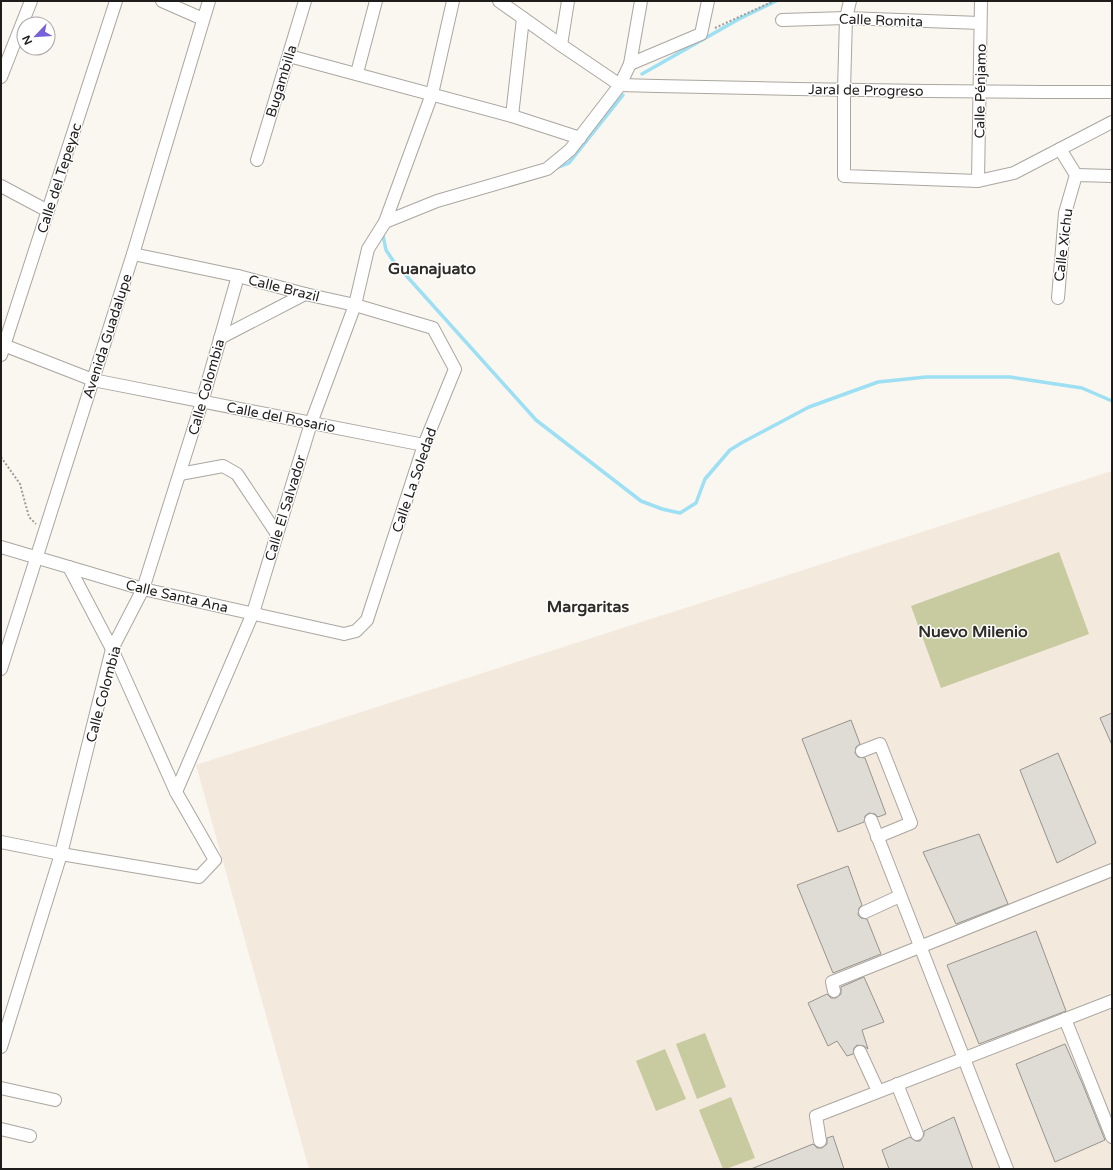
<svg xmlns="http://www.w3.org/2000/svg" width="1113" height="1170" font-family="'Varela Round',sans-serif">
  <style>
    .built { fill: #f3e9dd }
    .green { fill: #c8ca9f }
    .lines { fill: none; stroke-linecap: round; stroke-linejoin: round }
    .stream { stroke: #9ddff3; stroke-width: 3.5 }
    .building { fill: #dfdbd5; stroke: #97938d }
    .minor-casing { stroke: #aaa6a0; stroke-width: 14 }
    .path { stroke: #9f9c97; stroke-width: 2; stroke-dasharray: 2 2; stroke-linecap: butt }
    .minor { stroke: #fff; stroke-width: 12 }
    .labels { text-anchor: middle; stroke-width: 3; stroke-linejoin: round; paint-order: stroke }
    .street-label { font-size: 14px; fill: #1f1d1b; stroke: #fff }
    .quarter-label { font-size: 16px; font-weight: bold; fill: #302d28; stroke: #fff }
  </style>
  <rect width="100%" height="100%" fill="#faf6f0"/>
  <polygon class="built" points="1112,471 1112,1169 309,1169 196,765"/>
  <g class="green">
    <polygon points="1059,552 1089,634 941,688 911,606"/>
    <polygon points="705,1033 726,1087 697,1099 676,1044"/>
    <polygon points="665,1049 686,1099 656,1111 636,1061"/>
    <polygon points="731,1097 755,1158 726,1169 723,1169 699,1110"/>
  </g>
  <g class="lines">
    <g class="stream">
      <polyline points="642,74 739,19 776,1"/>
      <polyline points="554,169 569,163 623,95"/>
      <polyline points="384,233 383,235 386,250 394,262 536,420 641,501 662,509 680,513 696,503 705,479 730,450 743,442 809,407 878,382 926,377 1010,377 1082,388 1112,401"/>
    </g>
  </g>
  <g class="building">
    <polygon points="1112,713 1112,745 1100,718"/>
    <polygon points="851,720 860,744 856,747 855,753 858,757 865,758 886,814 878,817 875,814 869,813 865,816 864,822 838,832 802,739"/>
    <polygon points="1058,753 1096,843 1057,863 1020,770"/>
    <polygon points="979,834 1008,904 956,924 923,852"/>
    <polygon points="848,866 862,905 859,908 858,915 861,918 867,919 881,954 833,973 797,885"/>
    <polygon points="1036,931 1066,1011 979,1044 947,965"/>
    <polygon points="864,977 884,1022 862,1030 868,1049 864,1046 857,1045 854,1048 853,1054 847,1056 837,1041 828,1046 808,1003 827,994 831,998 836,998 841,994 841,987"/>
    <polygon points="1065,1044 1083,1085 1105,1140 1055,1162 1016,1064"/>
    <polygon points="954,1117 973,1169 889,1169 882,1150 910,1137 916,1141 920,1141 924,1135 924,1131"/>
    <polygon points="833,1136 844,1169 751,1169 813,1144 817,1148 822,1148 827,1144 827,1138"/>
  </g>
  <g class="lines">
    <g class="minor-casing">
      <g id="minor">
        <polyline points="162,1 203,19"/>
        <polyline points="499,1 561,45 620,85"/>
        <polyline points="850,1 846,18 844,90 844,176 978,181 1014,173 1112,122"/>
        <polyline points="782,20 846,18 980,23"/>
        <polyline points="561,45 568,1"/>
        <polyline points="289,56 512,116 580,138"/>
        <polyline points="630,64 701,34 708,1"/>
        <polyline points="357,73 376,1"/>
        <polyline points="1,77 31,1"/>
        <path d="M620,85C784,89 948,92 1112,92"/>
        <polyline points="512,116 523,18"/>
        <polyline points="257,160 305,1"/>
        <polyline points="1076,175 1112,176"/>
        <polyline points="978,181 981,1"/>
        <polyline points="1,186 48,211"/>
        <polyline points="385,222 437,201 547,169 570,150 620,85 630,64 641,1"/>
        <polyline points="1058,298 1065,213 1076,175 1060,149"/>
        <polyline points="220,338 305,294"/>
        <polyline points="1,344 93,380 424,445"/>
        <polyline points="1,355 116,1"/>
        <polyline points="180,474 223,466 237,474 277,534"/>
        <polyline points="1,547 143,589 344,634 356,631 367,620 424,445 455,369 433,328 355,305 305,294 238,276 133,254"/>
        <polyline points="1,669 133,254 209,1"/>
        <polyline points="862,751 880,744 911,823 877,837"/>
        <polyline points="176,792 253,613 311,423 355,305 368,249 385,222 432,94 453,1"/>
        <polyline points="871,820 1007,1169"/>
        <polyline points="1,842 61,854 199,877 215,860 176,792 112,649 69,567"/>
        <polyline points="865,912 900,896"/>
        <polyline points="834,991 832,982 1112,870"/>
        <polyline points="1065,1019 1112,1137"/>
        <polyline points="1,1047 61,854 112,649 143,589 202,402 238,276"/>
        <polyline points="860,1052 878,1091"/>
        <polyline points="897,1084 917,1134"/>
        <polyline points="1,1088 55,1100"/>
        <polyline points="1,1129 30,1136"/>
        <polyline points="820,1141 816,1116 1112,1001"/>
      </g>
    </g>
    <g class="path">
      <polyline points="715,28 774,1"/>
      <polyline points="1,457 20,484 29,517 36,524"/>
    </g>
    <use href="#minor" class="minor"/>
  </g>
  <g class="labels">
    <g class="street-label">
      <text transform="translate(881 20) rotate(2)" y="5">Calle Romita</text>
      <text transform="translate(281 81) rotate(-73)" y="5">Bugambilla</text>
      <text transform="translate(866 90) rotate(1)" y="5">Jaral de Progreso</text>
      <text transform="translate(980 91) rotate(-89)" y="5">Calle Pénjamo</text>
      <text transform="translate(59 178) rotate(-72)" y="5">Calle del Tepeyac</text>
      <text transform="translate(1063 245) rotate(-83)" y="5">Calle Xichu</text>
      <text transform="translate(284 288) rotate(14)" y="5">Calle Brazil</text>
      <text transform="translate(107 336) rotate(-72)" y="5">Avenida Guadalupe</text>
      <text transform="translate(206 387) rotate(-74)" y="5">Calle Colombia</text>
      <text transform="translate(281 417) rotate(11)" y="5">Calle del Rosario</text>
      <text transform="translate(414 480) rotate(-71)" y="5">Calle La Soledad</text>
      <text transform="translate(285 508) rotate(-73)" y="5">Calle El Salvador</text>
      <text transform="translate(177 596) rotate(13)" y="5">Calle Santa Ana</text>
      <text transform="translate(103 694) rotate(-75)" y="5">Calle Colombia</text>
    </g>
    <g class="quarter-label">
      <text x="432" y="274">Guanajuato</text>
      <text x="588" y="612">Margaritas</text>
      <text x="973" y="637">Nuevo Milenio</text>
    </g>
  </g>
  <rect width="1113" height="1170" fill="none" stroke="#1f1d1b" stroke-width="4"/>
  <g transform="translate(36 36) rotate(245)"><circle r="19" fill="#ffffff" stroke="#a5a5a4"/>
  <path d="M0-3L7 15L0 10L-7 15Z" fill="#7a5fda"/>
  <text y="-6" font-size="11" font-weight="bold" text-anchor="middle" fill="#1f1d1b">N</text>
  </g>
</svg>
